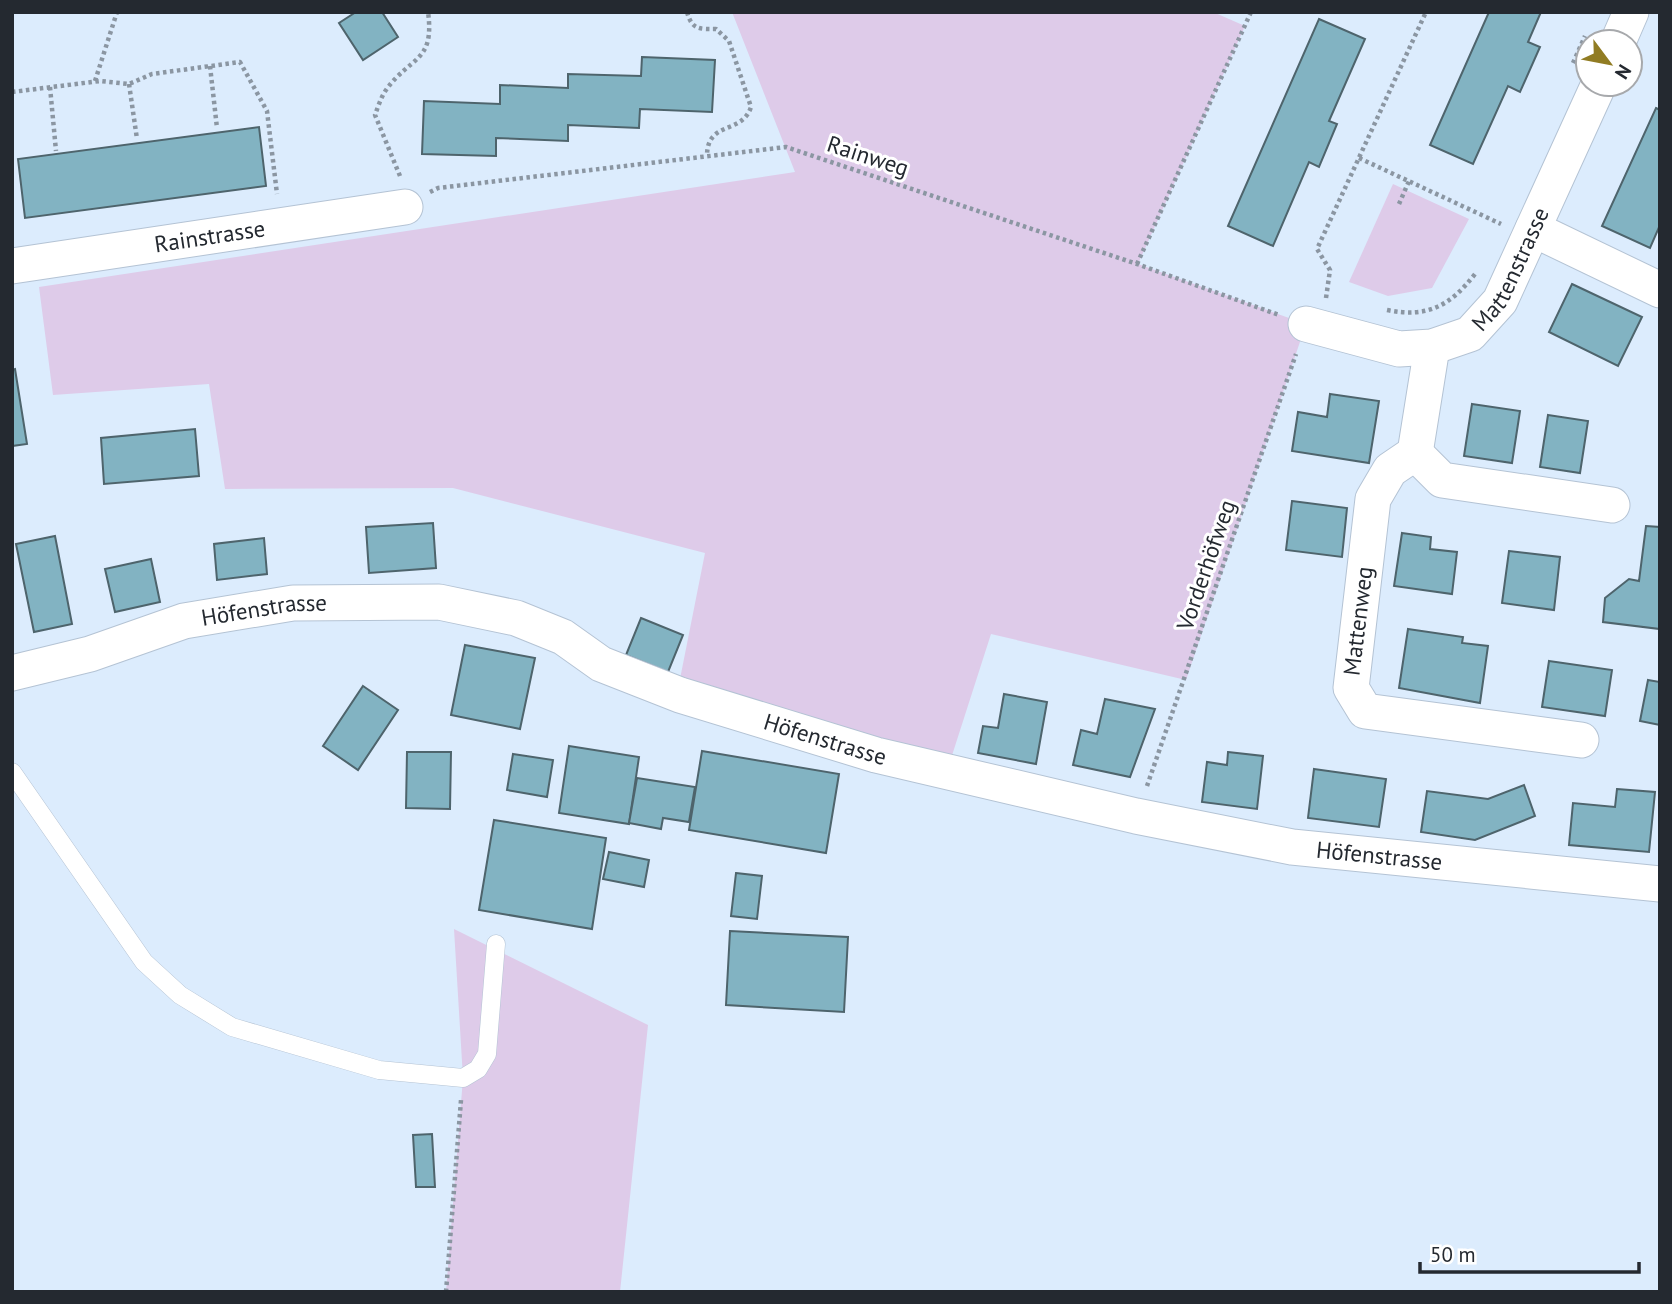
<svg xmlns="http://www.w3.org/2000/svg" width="1672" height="1304" font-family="'PT Sans',sans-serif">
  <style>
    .green { fill: #decbe9 }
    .building { fill: #82b3c2; stroke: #4e646c; stroke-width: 2 }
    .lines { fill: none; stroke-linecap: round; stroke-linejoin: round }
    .lane-casing { stroke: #b4c3d4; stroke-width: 19 }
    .street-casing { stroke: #b4c3d4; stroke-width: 37 }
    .path { stroke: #8b96a2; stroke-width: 4.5; stroke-dasharray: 3.5 3.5; stroke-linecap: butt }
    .lane { stroke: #fff; stroke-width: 18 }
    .street { stroke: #fff; stroke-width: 35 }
    .labels { text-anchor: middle; stroke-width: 6; stroke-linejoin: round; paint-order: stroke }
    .street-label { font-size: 23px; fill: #242930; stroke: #fff }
  </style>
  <rect width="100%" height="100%" fill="#dcecfd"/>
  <g class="green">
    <polygon points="732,12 1213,12 1245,26 1138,264 1306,324 1186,680 991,634 947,771 679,684 705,553 453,488 225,489 209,384 53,395 39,287 795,172"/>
    <polygon points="1393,184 1469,219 1432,288 1388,296 1349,282"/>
    <polygon points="454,929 648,1025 620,1292 446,1292 463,1078"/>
  </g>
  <g class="building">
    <polygon points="356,12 382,12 398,37 363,60 339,23"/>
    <polygon points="1489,12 1541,12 1528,42 1540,47 1520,92 1508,86 1473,164 1430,145"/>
    <polygon points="1319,19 1365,39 1329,121 1337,124 1319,167 1309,162 1273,246 1228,226"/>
    <polygon points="642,57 715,60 712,112 640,109 639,128 568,125 568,141 496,138 496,156 422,154 424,101 500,104 500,85 568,88 568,74 641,76"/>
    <polygon points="1656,108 1660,110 1660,225 1650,248 1602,226"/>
    <polygon points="259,127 266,186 25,218 18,159"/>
    <polygon points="1572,284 1642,317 1618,366 1549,332"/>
    <polygon points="15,369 27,444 12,446 12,370"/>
    <polygon points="1330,394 1379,401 1369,463 1292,451 1298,412 1327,417"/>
    <polygon points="1472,404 1520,411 1512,463 1464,456"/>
    <polygon points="1548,415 1588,421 1580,473 1540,467"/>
    <polygon points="195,429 199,476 104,484 101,438"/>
    <polygon points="1292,501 1347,508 1342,557 1286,550"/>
    <polygon points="433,523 436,568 369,573 366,527"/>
    <polygon points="1646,526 1660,527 1660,629 1603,622 1605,598 1629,579 1639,581"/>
    <polygon points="1402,533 1431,537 1430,549 1457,552 1452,594 1394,586"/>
    <polygon points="55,536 72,624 34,632 16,544"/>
    <polygon points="264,538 267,574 217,580 214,544"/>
    <polygon points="1509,551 1560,557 1554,610 1502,603"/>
    <polygon points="151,559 160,602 115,612 105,569"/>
    <polygon points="641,618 683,635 668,672 626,655"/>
    <polygon points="1408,629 1463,637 1462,643 1488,646 1480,703 1399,688"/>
    <polygon points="465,645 535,658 520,729 451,715"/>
    <polygon points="1549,661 1612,670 1605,716 1542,707"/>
    <polygon points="1648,680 1660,682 1660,725 1640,721"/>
    <polygon points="363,686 398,710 358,770 323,746"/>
    <polygon points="1004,694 1047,702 1036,764 978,753 983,726 998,728"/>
    <polygon points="1105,699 1155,709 1130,777 1073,765 1081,730 1097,734"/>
    <polygon points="569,746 639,757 629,824 559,813"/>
    <polygon points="702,751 839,774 826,853 689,830"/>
    <polygon points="407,752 451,752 450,809 406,808"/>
    <polygon points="1228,752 1263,756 1257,809 1202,802 1207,762 1227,765"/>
    <polygon points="513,754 553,760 547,797 507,790"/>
    <polygon points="1314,769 1386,779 1379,827 1308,818"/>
    <polygon points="637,778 695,787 689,822 663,818 661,829 629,823"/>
    <polygon points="1524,785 1535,816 1475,840 1421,832 1427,791 1488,799"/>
    <polygon points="1617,789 1655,792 1649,852 1569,845 1573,803 1615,807"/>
    <polygon points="494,820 606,838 592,929 479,910"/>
    <polygon points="609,852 649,860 644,887 603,879"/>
    <polygon points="736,873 762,876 757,919 731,916"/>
    <polygon points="730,931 848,937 844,1012 726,1005"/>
    <polygon points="432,1134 435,1187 416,1187 413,1135"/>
  </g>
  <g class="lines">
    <g class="lane-casing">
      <polyline id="lane" points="12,772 144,962 180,995 232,1027 379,1070 463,1078 478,1069 487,1054 496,944"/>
    </g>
    <g class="street-casing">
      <g id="street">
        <polyline points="1618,42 1631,12"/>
        <polyline points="1533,229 1660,290"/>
        <path id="s1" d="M12,266L405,207"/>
        <path id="s2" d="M1306,324L1399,349L1432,347L1470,334L1500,301L1599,84"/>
        <polyline points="1432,347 1415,453 1390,470 1373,499 1351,688 1365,711 1581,740"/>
        <polyline points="1415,453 1442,480 1612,505"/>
        <path id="s3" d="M12,673L90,654L184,621L293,603L439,602L516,618L563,637L601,664L680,695L876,755L1136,816L1292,847L1660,884"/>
      </g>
    </g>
    <g class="path">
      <path d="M687,12C692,30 699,29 716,29L729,41L751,107C742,135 707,120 707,156"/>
      <polyline points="1573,63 1585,36"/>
      <polyline points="210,66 217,128"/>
      <polyline points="95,81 117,12"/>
      <polyline points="129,84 137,139"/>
      <polyline points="50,87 56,151"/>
      <polyline points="12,92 100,81 129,84 152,74 240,62 267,111 277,194"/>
      <polyline points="1359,158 1501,224"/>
      <path d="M400,176L375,115C378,107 381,97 386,90C410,56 435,63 428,12"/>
      <polyline points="430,192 438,188 786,147 1137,264 1279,315"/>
      <polyline points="1399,204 1409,181"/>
      <polyline points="1137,264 1251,12"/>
      <polyline points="1326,298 1330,270 1317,249 1426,12"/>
      <path d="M1387,310C1428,318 1450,306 1475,274"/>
      <polyline points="1147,786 1296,354"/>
      <polyline points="446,1292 461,1100"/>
    </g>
    <use href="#lane" class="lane"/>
    <use href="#street" class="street"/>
  </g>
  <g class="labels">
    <g class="street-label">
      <text transform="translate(868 156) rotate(18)" y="8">Rainweg</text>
      <text dy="8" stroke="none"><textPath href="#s1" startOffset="200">Rainstrasse</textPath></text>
      <text dy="8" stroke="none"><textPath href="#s2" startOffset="247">Mattenstrasse</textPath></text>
      <text transform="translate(1206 565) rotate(-71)" y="8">Vorderhöfweg</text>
      <text dy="8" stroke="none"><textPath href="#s3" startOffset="261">Höfenstrasse</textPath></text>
      <text transform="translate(1358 621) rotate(-83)" y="8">Mattenweg</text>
      <text dy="8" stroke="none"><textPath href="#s3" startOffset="849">Höfenstrasse</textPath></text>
      <text dy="8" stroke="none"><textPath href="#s3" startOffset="1416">Höfenstrasse</textPath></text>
    </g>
  </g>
  <rect width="1672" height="1304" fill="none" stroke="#242930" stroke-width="28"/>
  <g transform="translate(1609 63) rotate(122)"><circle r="33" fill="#ffffff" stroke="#a7a9ac" stroke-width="2"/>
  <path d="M0-5L12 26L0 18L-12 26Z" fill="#917c23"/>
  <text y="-10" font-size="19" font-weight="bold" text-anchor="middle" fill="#242930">N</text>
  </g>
  <path d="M1420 1262v10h219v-10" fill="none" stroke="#242930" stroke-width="3.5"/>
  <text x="1430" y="1262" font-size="21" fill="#242930" stroke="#ffffff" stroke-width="5" paint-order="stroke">50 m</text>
</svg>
